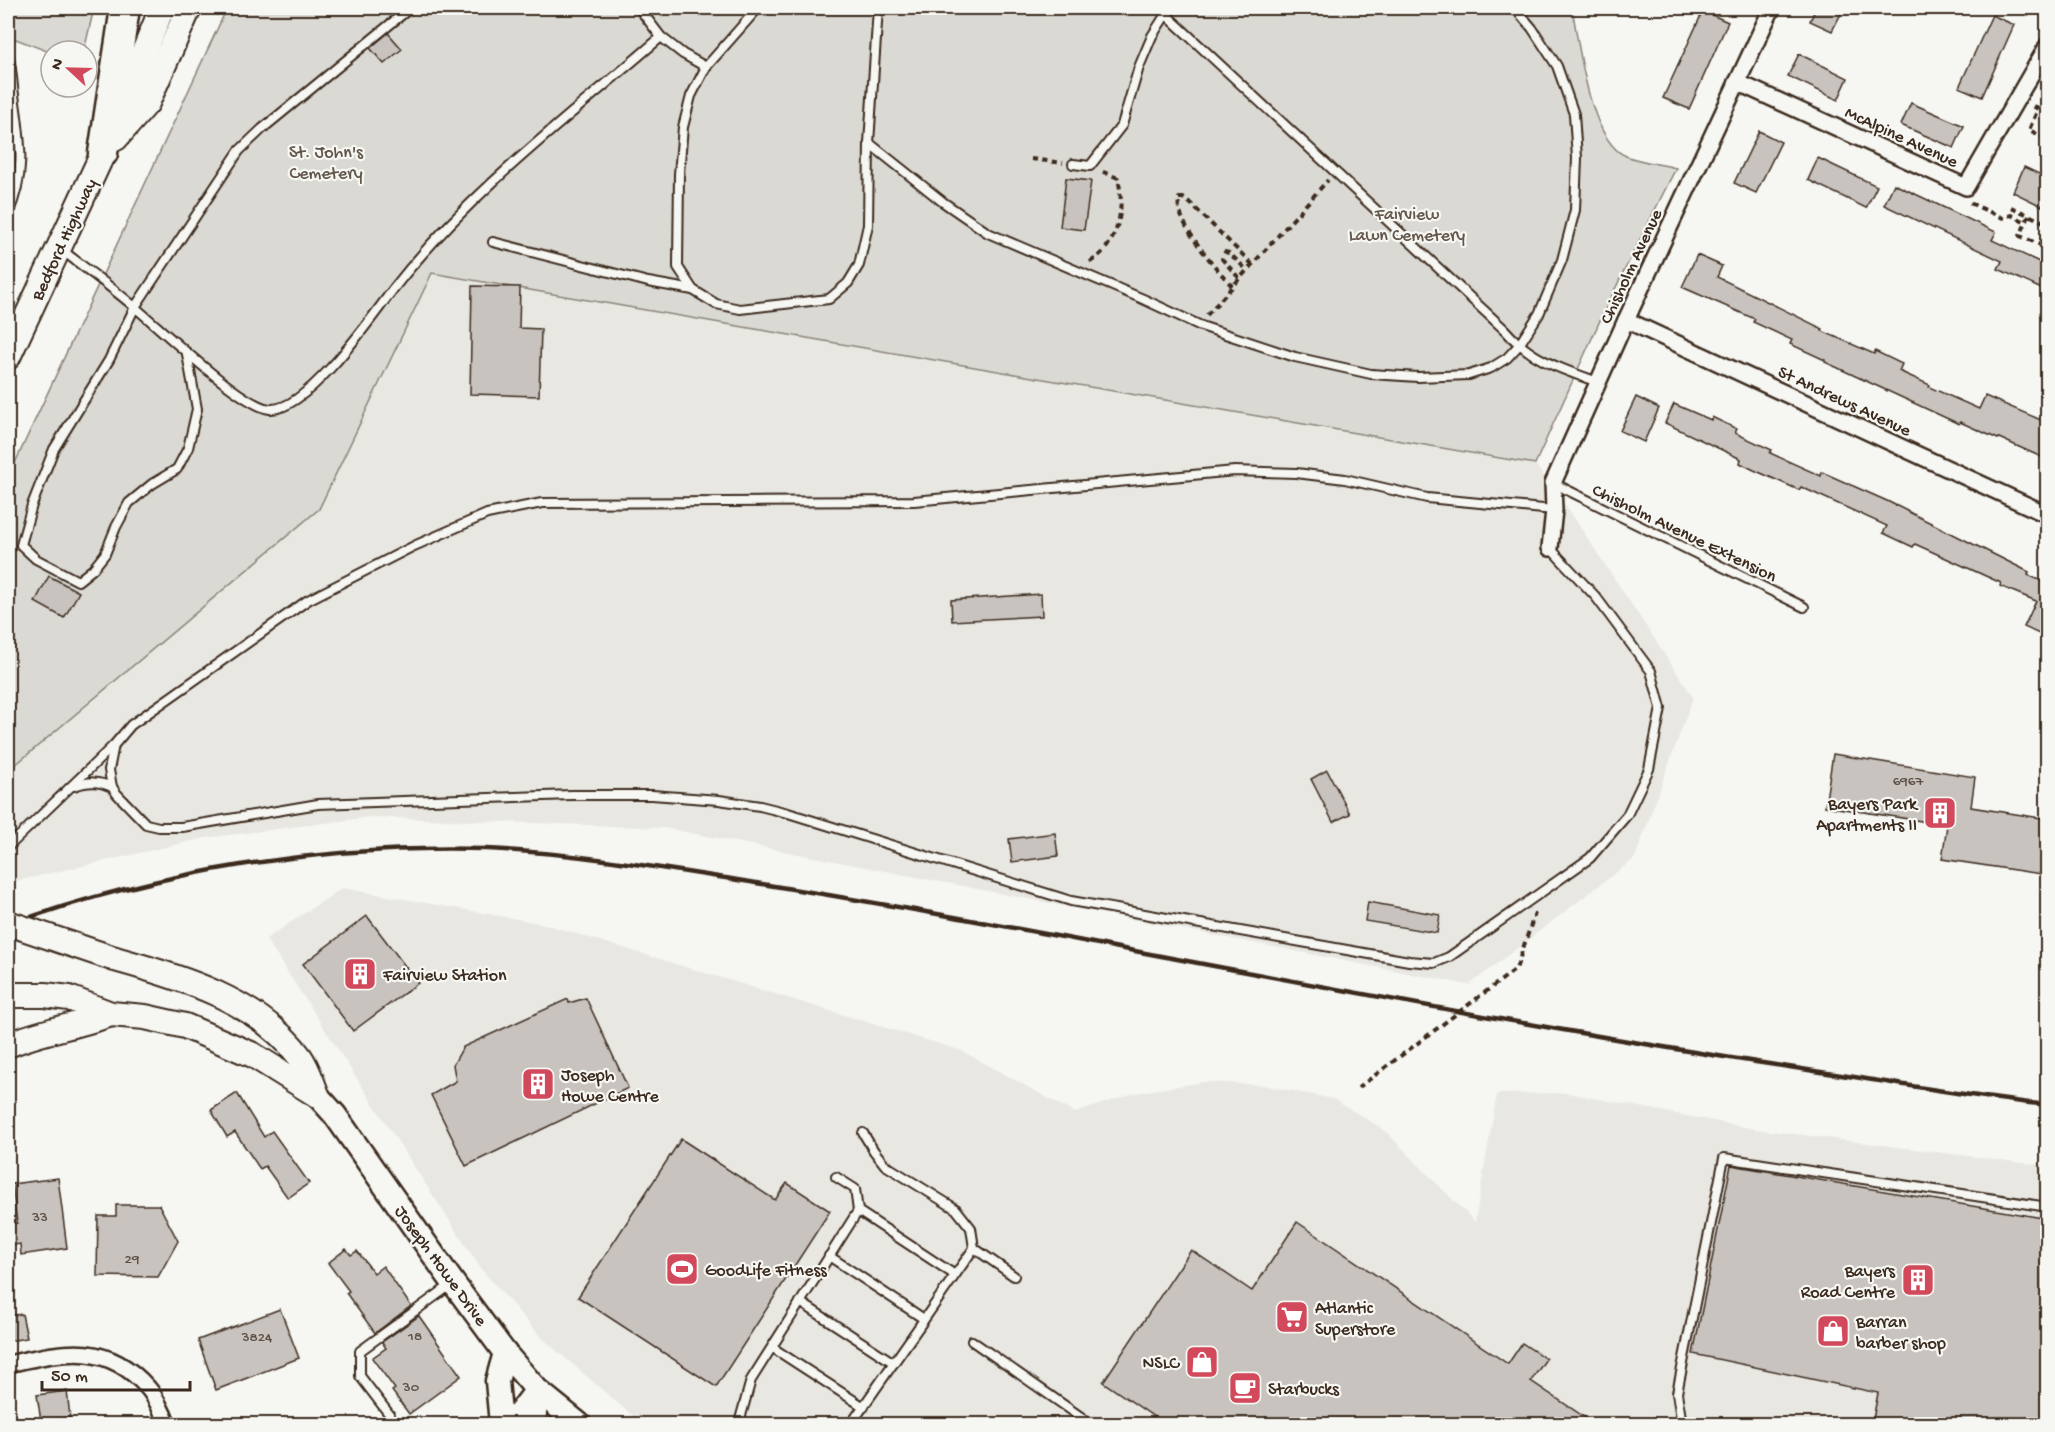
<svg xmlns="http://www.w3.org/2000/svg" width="2055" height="1432" font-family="'Gochi Hand',sans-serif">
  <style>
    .built { fill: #e8e7e2 }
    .green { fill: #dad9d3; stroke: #8a8278; stroke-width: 1.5 }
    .building { fill: #c8c3be; stroke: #3b2a1e; stroke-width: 1.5 }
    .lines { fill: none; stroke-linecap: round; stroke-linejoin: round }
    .service-casing { stroke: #3b2a1e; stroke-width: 12 }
    .minor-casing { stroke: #3b2a1e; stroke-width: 20 }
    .secondary-casing { stroke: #3b2a1e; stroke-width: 27 }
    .primary-casing { stroke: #3b2a1e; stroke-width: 28 }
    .motorway-casing { stroke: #3b2a1e; stroke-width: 33 }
    .path { stroke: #3b2a1e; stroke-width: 4; stroke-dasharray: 6 4.5; stroke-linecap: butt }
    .service { stroke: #f6f6f2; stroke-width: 8 }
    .minor { stroke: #f6f6f2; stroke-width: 15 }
    .secondary { stroke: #f6f6f2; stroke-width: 22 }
    .primary { stroke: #f6f6f2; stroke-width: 24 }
    .motorway { stroke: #f6f6f2; stroke-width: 28 }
    .rail { stroke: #3b2a1e; stroke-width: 4.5 }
    .primary-bridge-casing { stroke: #3b2a1e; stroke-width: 28; stroke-linecap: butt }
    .primary-bridge { stroke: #f6f6f2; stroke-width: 24 }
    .labels { text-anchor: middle; stroke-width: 4.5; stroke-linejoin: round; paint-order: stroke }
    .number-label { font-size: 15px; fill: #5e5046 }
    .street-label { font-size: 18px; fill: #3b2a1e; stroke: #f6f6f2 }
    .park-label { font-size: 18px; fill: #63564b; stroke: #f6f6f2 }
    .poi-label { font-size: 18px; fill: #3b2a1e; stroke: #f6f6f2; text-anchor: start }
  </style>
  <rect width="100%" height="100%" fill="#f6f6f2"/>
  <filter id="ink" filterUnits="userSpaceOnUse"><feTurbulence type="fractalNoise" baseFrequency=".0167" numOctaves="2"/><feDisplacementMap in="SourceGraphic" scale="12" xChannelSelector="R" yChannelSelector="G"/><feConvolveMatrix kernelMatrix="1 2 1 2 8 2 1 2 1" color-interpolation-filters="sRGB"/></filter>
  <g filter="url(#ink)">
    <g class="built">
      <polygon points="432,273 1535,464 1574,518 1693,697 1635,858 1469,985 665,828 371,817 205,838 8,883 8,771 319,509"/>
      <polygon points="342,888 544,924 962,1051 1075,1113 1135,1093 1204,1082 1262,1085 1333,1099 1383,1129 1475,1222 1497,1094 1567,1093 1755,1129 2047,1166 2047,1424 642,1424 542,1338 481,1269 266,939"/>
    </g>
    <g class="green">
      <polygon points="8,8 94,8 84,51 51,51 51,58 47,51 8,36"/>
      <path d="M227,8H1572C1579,43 1589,141 1626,156C1641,162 1660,164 1676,168L1607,305L1535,464L432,273L319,509L8,771V478Z"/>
    </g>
    <g class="building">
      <polygon points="1816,8 1844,8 1832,31 1810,21"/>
      <polygon points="1703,11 1728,22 1689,109 1663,98"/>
      <polygon points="1992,15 2014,25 1982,97 1959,87"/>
      <polygon points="388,33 402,49 384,64 370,48"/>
      <polygon points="1799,54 1848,78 1838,100 1788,76"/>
      <polygon points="1911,103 1964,126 1954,148 1901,125"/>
      <polygon points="1759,131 1781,142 1756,193 1734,183"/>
      <polygon points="1818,158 1877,186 1866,208 1808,180"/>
      <polygon points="2024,167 2048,178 2048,209 2013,192"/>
      <polygon points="1066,178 1091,181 1084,230 1060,227"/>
      <polygon points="1894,184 1996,232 1992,240 2048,266 2048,292 1998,269 2002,261 1884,205"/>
      <polygon points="1697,255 1722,266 1717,277 1823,329 1822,331 1874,354 1875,351 1902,364 1899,371 1930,385 1929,387 1979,409 1985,396 2048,423 2048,460 1999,438 1998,439 1960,422 1959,424 1825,362 1825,360 1790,344 1792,340 1753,322 1755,319 1682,287"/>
      <polygon points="472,286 520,287 519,328 541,329 539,396 470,394"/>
      <polygon points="1636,397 1659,408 1644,442 1620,431"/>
      <polygon points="1674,404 1711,420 1712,417 1737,429 1735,433 1772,450 1770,453 1821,476 1822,472 1887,501 2029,572 2028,575 2044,582 2048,575 2048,638 2024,627 2036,601 2000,586 2001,583 1915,544 1913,547 1883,533 1887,526 1801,487 1799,490 1754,470 1740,463 1741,459 1665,423"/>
      <polygon points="49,576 79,592 64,618 35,602"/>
      <polygon points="1041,594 1042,616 952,621 951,600"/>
      <polygon points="1833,754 1975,777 1971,807 2048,819 2048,875 1942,859 1947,825 1825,806"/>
      <polygon points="1327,770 1350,814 1333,822 1311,779"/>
      <polygon points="1055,833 1058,856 1012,862 1009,839"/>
      <polygon points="1368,902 1440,915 1437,933 1365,921"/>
      <polygon points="367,916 418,983 353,1031 303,964"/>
      <polygon points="586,998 628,1088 466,1166 431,1095 456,1081 453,1065 463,1047 568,999 569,1003"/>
      <polygon points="237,1093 264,1137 272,1131 309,1183 288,1198 265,1166 260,1169 235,1132 227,1137 211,1110"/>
      <polygon points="681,1139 775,1200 787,1183 830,1211 716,1387 578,1297"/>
      <polygon points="1731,1165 2048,1219 2048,1425 1872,1425 1878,1393 1693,1354"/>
      <polygon points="58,1178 67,1248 21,1255 20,1244 8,1246 8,1225 17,1223 12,1184"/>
      <polygon points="116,1205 159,1205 178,1241 158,1277 97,1276 98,1216 116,1216"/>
      <polygon points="1297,1222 1508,1364 1522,1343 1546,1359 1531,1381 1596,1425 1166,1425 1103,1382 1191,1250 1252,1291"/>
      <polygon points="346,1249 351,1255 357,1251 374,1273 383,1266 411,1306 375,1333 346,1293 349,1291 328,1263"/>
      <polygon points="280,1309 299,1358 216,1390 198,1340"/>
      <polygon points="22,1314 27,1338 8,1341 8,1316"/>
      <polygon points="419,1316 461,1376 409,1414 392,1391 395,1389 372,1358 386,1348 382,1342"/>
      <polygon points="67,1391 70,1417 41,1421 37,1395"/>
    </g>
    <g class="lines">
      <g class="service-casing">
        <g id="service">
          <polyline points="758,8 706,67 691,96 683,127 679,174 678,267 693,290 716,304 740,309 829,299 848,283 859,265 868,225 869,143 878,8"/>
          <path d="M1159,8L1505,330C1531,360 1561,369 1598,382"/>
          <polyline points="661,37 683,54 706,67"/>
          <path d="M8,54C12,67 12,82 14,95C20,140 27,171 8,214"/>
          <polyline points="869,143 943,202 988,233 1143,299 1201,326 1295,357 1371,374 1418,377 1469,375 1491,368 1507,358 1519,345 1539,314 1562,260 1575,210 1577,158 1574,114 1557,66 1532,28 1515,8"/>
          <polyline points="1073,164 1090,166 1122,125 1139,67 1152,36 1166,14 1174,8"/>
          <polyline points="493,242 648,282 693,290"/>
          <path d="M62,250C87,270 113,288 137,309C161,329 243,407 270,409C306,412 373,316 394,288C468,193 570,116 661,37L639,8"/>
          <polyline points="187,354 197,409 188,448 177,469 152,484 129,503 116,527 105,554 93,569 78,581 36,559 21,545 32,505 54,449 109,360 135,307 239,151 262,129 410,8"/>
          <polyline points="1553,483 1804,607"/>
          <polyline points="1550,548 1596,597 1651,671 1661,708 1649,769 1627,815 1590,858 1449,957 1434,963 1409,961 1071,901 788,813 760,806 719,800 652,795 572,795 318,804 182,827 159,827 146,824 117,794 112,787 109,770 114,745 131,725 308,600 414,546 487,514 542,503 914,501 1235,471 1296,473 1345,479 1427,498 1554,510"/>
          <path d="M74,786C89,781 98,781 112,787"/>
          <polyline points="8,847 113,746"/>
          <polyline points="863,1133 874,1151 885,1165 956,1209 971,1228 974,1248"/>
          <polyline points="836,1177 855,1189 858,1211 955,1275"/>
          <polyline points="829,1256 924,1319"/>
          <polyline points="800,1302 894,1363"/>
          <polyline points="972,1341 1091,1424"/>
          <polyline points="773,1348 864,1407"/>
          <polyline points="389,1414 360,1376 360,1351 452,1284"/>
          <polyline points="739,1423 751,1380 858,1211"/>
          <polyline points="851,1424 974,1248 1014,1276"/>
          <polyline points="1682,1424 1677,1393 1724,1158 2048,1207"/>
        </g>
      </g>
      <g class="minor-casing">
        <g id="minor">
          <polyline points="1737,82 1966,187 2048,45"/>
          <polyline points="1626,320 2048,515"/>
          <polyline points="1550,548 1554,510 1553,483 1626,320 1772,8"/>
          <path d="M8,1364C63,1352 106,1340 148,1388C157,1398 162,1413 168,1424"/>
        </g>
      </g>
      <g class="secondary-casing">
        <g id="secondary">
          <polyline points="317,1095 335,1115 454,1284 505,1353 537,1390 579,1424"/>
          <polyline points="501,1424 497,1381 505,1353"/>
          <polyline points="511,1424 537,1390"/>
          <polyline points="534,1424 537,1390"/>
        </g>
      </g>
      <g class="primary-casing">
        <g id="primary">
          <polyline points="116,138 147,103 189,8"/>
          <polyline points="8,357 103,153 162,8"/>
          <path d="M115,959C180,977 258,1000 300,1057C308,1068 312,1083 317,1095"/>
          <polyline points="8,995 45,995 69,998 111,1014 145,1017 185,1026 253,1055 317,1095"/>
          <path d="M8,1045C41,1031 77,1026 111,1014"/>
        </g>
      </g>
      <g class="motorway-casing">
        <polyline id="motorway" points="103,153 125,8"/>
      </g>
      <g class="path">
        <polyline points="2033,106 2038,109 2029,130 2048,139"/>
        <polyline points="1031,159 1063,163"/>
        <polyline points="1970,203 2003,218 2011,215 2026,222"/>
        <polyline points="2011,207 2048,224"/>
        <polyline points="2029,215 2020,236 2048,248"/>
        <path d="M1090,262C1119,245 1125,208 1118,178L1101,171"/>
        <polyline points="1239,278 1222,259 1225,252 1229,253 1247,270"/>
        <path d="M1232,286C1217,269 1173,221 1179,198H1183L1189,202L1252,264"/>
        <polyline points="1207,315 1328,180"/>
        <polyline points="1358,1088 1516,969 1535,913"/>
      </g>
      <use href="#service" class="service"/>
      <use href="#minor" class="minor"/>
      <use href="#secondary" class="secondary"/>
      <use href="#primary" class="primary"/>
      <use href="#motorway" class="motorway"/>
      <path class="rail" d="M8,925C160,870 325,844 487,849C578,853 667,869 756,883C879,903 1002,925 1124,949C1356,993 1588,1037 1821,1072C1896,1083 1972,1097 2048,1105"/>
      <g class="primary-bridge-casing">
        <polyline id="primary-bridge" points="8,923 115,959"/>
      </g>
      <use href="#primary-bridge" class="primary-bridge"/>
    </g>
  </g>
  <defs>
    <g id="building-square" transform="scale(1.725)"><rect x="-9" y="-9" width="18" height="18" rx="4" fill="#d1495b" stroke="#f6f6f2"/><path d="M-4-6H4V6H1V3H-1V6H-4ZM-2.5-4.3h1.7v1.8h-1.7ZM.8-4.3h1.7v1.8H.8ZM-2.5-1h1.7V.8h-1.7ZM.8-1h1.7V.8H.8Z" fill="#fff"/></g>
    <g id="stadium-square" transform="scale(1.725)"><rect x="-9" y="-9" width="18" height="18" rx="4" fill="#d1495b" stroke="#f6f6f2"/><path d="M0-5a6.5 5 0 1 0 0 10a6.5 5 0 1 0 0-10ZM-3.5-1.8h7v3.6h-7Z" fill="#fff"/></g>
    <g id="supermarket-square" transform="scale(1.725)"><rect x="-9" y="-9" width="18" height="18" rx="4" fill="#d1495b" stroke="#f6f6f2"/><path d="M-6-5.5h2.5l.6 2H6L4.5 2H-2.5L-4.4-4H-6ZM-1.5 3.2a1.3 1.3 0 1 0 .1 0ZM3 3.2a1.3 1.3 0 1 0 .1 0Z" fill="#fff"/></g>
    <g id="shop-square" transform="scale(1.725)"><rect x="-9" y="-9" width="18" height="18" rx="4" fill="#d1495b" stroke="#f6f6f2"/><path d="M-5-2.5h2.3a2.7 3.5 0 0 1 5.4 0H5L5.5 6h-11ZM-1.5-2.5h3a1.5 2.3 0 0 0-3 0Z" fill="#fff"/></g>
    <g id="cafe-square" transform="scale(1.725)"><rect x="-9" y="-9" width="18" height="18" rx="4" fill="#d1495b" stroke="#f6f6f2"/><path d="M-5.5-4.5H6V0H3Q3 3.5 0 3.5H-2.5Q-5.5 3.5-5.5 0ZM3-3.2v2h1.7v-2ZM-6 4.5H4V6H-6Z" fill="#fff"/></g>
  </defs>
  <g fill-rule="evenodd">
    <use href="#building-square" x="1940" y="813"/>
    <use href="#building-square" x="360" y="974"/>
    <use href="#building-square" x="538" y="1084"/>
    <use href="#stadium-square" x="682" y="1269"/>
    <use href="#building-square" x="1918" y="1280"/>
    <use href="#supermarket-square" x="1292" y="1317"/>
    <use href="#shop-square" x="1833" y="1331"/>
    <use href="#shop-square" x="1202" y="1362"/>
    <use href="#cafe-square" x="1245" y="1388"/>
  </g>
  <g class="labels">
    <g class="number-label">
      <text x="1908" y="785">6967</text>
      <text x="40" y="1221">33</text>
      <text x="132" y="1263">29</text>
      <text x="415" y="1340">18</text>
      <text x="257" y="1341">3824</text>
      <text x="411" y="1391">30</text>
    </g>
    <g class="street-label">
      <text transform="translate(1902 136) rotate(25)" y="6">McAlpine Avenue</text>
      <text transform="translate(63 239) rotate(-65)" y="6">Bedford Highway</text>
      <text transform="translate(1630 266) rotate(-65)" y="6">Chisholm Avenue</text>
      <text transform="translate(1845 400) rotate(25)" y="6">St Andrews Avenue</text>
      <text transform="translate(1685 532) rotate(26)" y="6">Chisholm Avenue Extension</text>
      <text transform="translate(442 1265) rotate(54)" y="6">Joseph Howe Drive</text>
    </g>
    <g class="park-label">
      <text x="326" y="157">St. John's<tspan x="326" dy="21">Cemetery</tspan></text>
      <text x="1407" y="219">Fairview<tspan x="1407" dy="21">Lawn Cemetery</tspan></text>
    </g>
    <g class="poi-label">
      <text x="1917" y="809" text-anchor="end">Bayers Park<tspan x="1917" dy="21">Apartments II</tspan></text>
      <text x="383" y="980">Fairview Station</text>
      <text x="561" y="1080">Joseph<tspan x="561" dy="21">Howe Centre</tspan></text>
      <text x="705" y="1275">GoodLife Fitness</text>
      <text x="1895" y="1276" text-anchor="end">Bayers<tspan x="1895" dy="21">Road Centre</tspan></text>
      <text x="1315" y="1313">Atlantic<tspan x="1315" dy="21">Superstore</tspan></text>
      <text x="1856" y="1327">Barran<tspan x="1856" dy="21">barber shop</tspan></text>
      <text x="1179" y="1368" text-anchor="end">NSLC</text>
      <text x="1268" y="1394">Starbucks</text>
    </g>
  </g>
  <rect width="2055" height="1432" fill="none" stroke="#f6f6f2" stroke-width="30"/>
  <rect x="15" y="15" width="2025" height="1402" fill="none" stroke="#3b2a1e" stroke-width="2" filter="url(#ink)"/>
  <g transform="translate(69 69) rotate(292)"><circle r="28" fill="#f6f6f2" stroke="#aba49d" stroke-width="1.5"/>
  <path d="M0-4.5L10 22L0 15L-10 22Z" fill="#d1495b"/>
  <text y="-9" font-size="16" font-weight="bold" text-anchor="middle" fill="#3b2a1e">N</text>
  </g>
  <path d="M42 1381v9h148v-9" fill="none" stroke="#3b2a1e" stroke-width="3"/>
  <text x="51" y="1381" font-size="18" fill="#3b2a1e" stroke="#f6f6f2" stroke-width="4.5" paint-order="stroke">50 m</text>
</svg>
